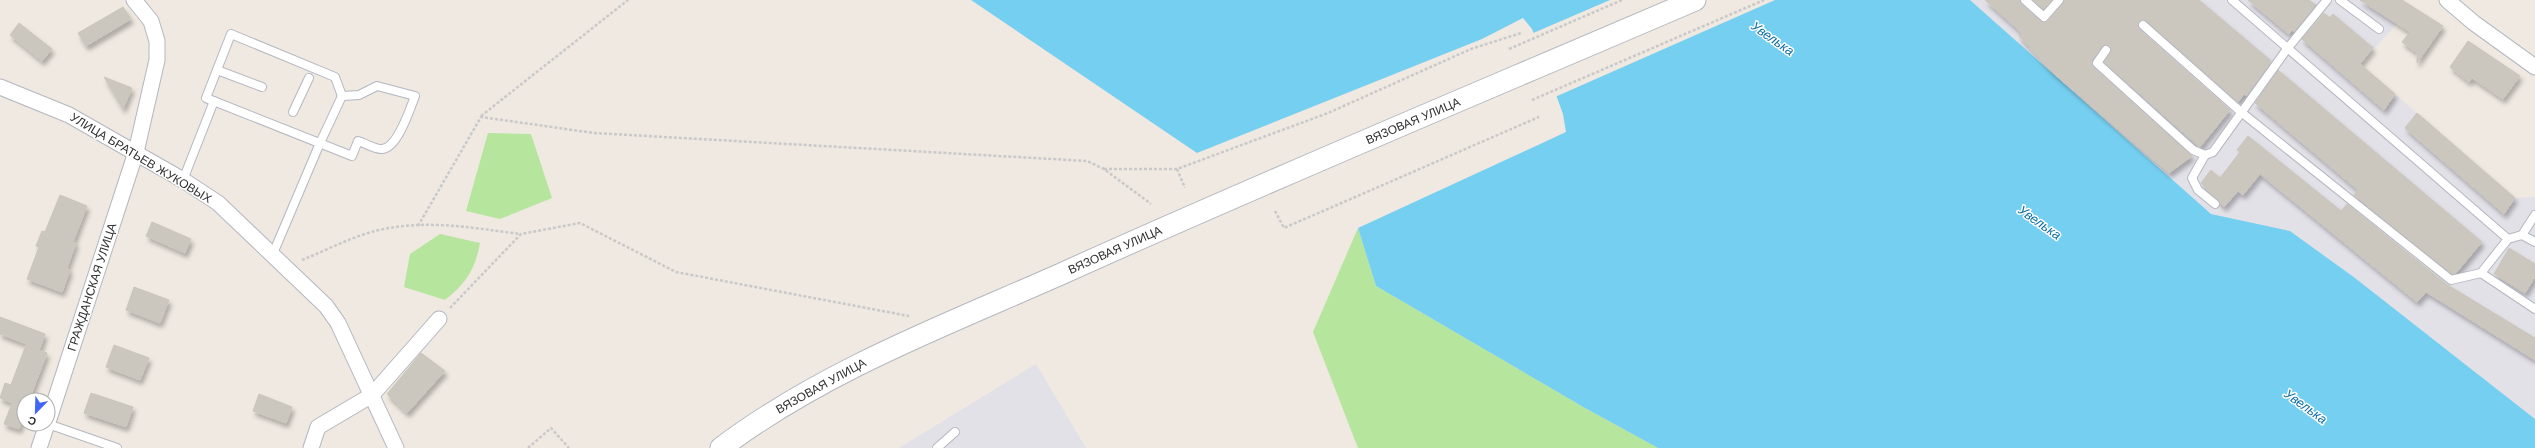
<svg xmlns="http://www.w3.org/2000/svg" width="2535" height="448" font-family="Arial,sans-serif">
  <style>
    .industrial { fill: #e3e1e8 }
    .green { fill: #b6e59e }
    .water { fill: #75cff0 }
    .pier { fill: #efe9e1 }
    .building { fill: #cbc7bf; stroke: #cbc5ba; filter: url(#shadow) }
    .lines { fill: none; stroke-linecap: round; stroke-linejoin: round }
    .lane-casing { stroke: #b4b7c1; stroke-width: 10 }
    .street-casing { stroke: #b4b7c1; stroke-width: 17 }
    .secondary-casing { stroke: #b4b7c1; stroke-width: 23 }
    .path { stroke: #c9c9c9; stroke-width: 2.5; stroke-dasharray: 3 2; stroke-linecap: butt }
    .lane { stroke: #fff; stroke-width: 8 }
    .street { stroke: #fff; stroke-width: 15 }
    .secondary { stroke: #fff; stroke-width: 21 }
    .labels { text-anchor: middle; stroke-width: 3; stroke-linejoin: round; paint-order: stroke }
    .street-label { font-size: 12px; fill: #2e2e2e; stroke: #fff }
    .water-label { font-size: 13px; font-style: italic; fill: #0d6fa3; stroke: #fff }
  </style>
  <defs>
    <filter id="shadow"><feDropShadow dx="2.5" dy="4.5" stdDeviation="2" flood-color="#0004"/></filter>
  </defs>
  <rect width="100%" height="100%" fill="#efe9e1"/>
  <g class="industrial">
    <polygon points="1970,0 2402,0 2409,4 2397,24 2360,64 2515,198 2535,197 2535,419 2355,278 2290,231 2211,214"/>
    <polygon points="1036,364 1086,448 899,448"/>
  </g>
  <g class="green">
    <polygon points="488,133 531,134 552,198 500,219 466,211"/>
    <polygon points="1358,228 1376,286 1585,408 1658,448 1358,448 1313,332"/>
    <path d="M440,234L480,243C475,270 466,283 445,300L404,287L410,254Z"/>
  </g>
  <polygon class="water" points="971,0 1970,0 2211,214 2290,231 2355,278 2535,419 2535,448 1658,448 1585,408 1376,286 1358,228 1566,132 1563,114 1532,29 1523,18 1482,39 1197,153"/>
  <polygon class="pier" points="1610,0 1775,0 1555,97 1531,34"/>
  <g class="building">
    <polygon points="1985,0 2020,0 2021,4 2043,22 2048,21 2064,0 2199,0 2270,60 2270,63 2246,96 2244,94 2238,102 2147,21 2139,22 2139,29 2230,110 2200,147 2104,62 2111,50 2107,45 2102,47 2092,60 2093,67 2192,156 2169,173 2051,71 2019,36 2022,33"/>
    <polygon points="2033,0 2052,0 2044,9"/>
    <polygon points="2248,0 2309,0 2316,5 2294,32 2292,30 2289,34"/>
    <polygon points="2360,0 2402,0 2443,26 2417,63 2417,53 2402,42 2410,32"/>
    <polygon points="123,7 131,19 86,46 78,33"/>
    <polygon points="2324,13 2330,18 2333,14 2373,48 2360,64 2395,94 2384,110 2302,39"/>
    <polygon points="19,23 52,49 42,61 10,35"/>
    <polygon points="2468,41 2520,76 2503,99 2472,78 2469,82 2450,67"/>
    <polygon points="2278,70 2482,242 2456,273 2452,274 2354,195 2358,190 2255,103"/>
    <polygon points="104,77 132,88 123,109"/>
    <polygon points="2417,113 2515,198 2504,214 2405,128"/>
    <polygon points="2248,136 2341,211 2347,204 2446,284 2535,338 2535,360 2426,292 2417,302 2260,174 2243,195 2238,191 2224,207 2201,183 2211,170 2220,178 2240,152 2237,150"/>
    <polygon points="60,195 87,206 73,242 76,243 67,268 70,270 62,292 27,279 39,247 36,246 42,231 45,232"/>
    <polygon points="152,222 191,239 185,253 146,236"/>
    <polygon points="2509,248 2535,264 2535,277 2525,293 2494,274"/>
    <polygon points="134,287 169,300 160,323 126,310"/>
    <polygon points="0,317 45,334 40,349 0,334"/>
    <polygon points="26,345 47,353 29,400 24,400 24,415 19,429 4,424 12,403 0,398 5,383 11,385"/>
    <polygon points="114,345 149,358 140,380 106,367"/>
    <polygon points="421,353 445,371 407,413 387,394"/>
    <polygon points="91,393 133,407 126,427 84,413"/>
    <polygon points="259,394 292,407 286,423 253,411"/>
  </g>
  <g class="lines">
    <g class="lane-casing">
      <g id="lane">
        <polyline points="2025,0 2044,17 2059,0"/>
        <polyline points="2232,0 2508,239"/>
        <polyline points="2340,0 2379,29"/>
        <polyline points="2143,25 2241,112 2451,280 2481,273 2535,309"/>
        <path d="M231,34L335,77L342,96L359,95L377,86L415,96C410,109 397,150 381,149C374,149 365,143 358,141L352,156L206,98Z"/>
        <polyline points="2106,50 2097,63 2193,150 2205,155 2213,152 2287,49 2327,0"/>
        <polyline points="217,70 262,87"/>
        <polyline points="293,112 309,78"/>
        <polyline points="2205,155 2192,178 2198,190 2215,204"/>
        <polyline points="183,180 214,101"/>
        <polyline points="2522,235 2535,242"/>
        <polyline points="272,256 320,143 342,96"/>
        <polyline points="2481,273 2508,239 2522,235 2535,215"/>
        <polyline points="48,424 117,448"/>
        <polyline points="937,448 955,432"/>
      </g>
    </g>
    <g class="street-casing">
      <g id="street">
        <polyline points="2447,0 2474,23 2535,67"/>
        <polyline points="0,87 69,115 183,180 218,203 326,306 338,323 396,448"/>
        <polyline points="48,422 136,152 157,60 157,41 151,21 134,0"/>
        <polyline points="39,448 47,424"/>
        <polyline points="311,448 318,427 372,395 439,319"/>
      </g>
    </g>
    <g class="secondary-casing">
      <path id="secondary" d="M721,448C823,371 946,325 1061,274C1271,179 1483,91 1695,0"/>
    </g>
    <g class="path">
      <polyline points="1509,49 1622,0"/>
      <polyline points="1532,100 1764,0"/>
      <polyline points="481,116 628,0"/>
      <polyline points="1104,169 1177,169 1328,113 1471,49 1521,33"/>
      <polyline points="1177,169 1185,188"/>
      <polyline points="1275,211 1284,228 1539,117"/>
      <polyline points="418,226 481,117 594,133 1087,161 1104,169 1151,204"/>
      <path d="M302,260C327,250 353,236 379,230C428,219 472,228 521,234"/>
      <polyline points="450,308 521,234 580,223 676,272 909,316"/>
      <polyline points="528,448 551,428 569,448"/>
    </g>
    <use href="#lane" class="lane"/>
    <use href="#street" class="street"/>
    <use href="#secondary" class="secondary"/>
  </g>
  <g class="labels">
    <g class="street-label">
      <text transform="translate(1413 121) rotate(-23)" y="4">ВЯЗОВАЯ УЛИЦА</text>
      <text transform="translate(141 158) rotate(31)" y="4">УЛИЦА БРАТЬЕВ ЖУКОВЫХ</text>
      <text transform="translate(1115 250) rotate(-24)" y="4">ВЯЗОВАЯ УЛИЦА</text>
      <text transform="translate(92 287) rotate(-72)" y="4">ГРАЖДАНСКАЯ УЛИЦА</text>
      <text transform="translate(821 386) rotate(-29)" y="4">ВЯЗОВАЯ УЛИЦА</text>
    </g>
    <g class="water-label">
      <text transform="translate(1773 38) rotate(35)" y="5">Увелька</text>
      <text transform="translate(2040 222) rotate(35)" y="5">Увелька</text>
      <text transform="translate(2306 406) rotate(36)" y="5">Увелька</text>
    </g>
  </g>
  <g transform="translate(36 412) rotate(203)"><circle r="19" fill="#ffffff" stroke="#ababab"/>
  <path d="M0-3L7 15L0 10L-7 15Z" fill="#4264fb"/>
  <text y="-6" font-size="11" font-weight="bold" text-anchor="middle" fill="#2e2e2e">С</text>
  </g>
</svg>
